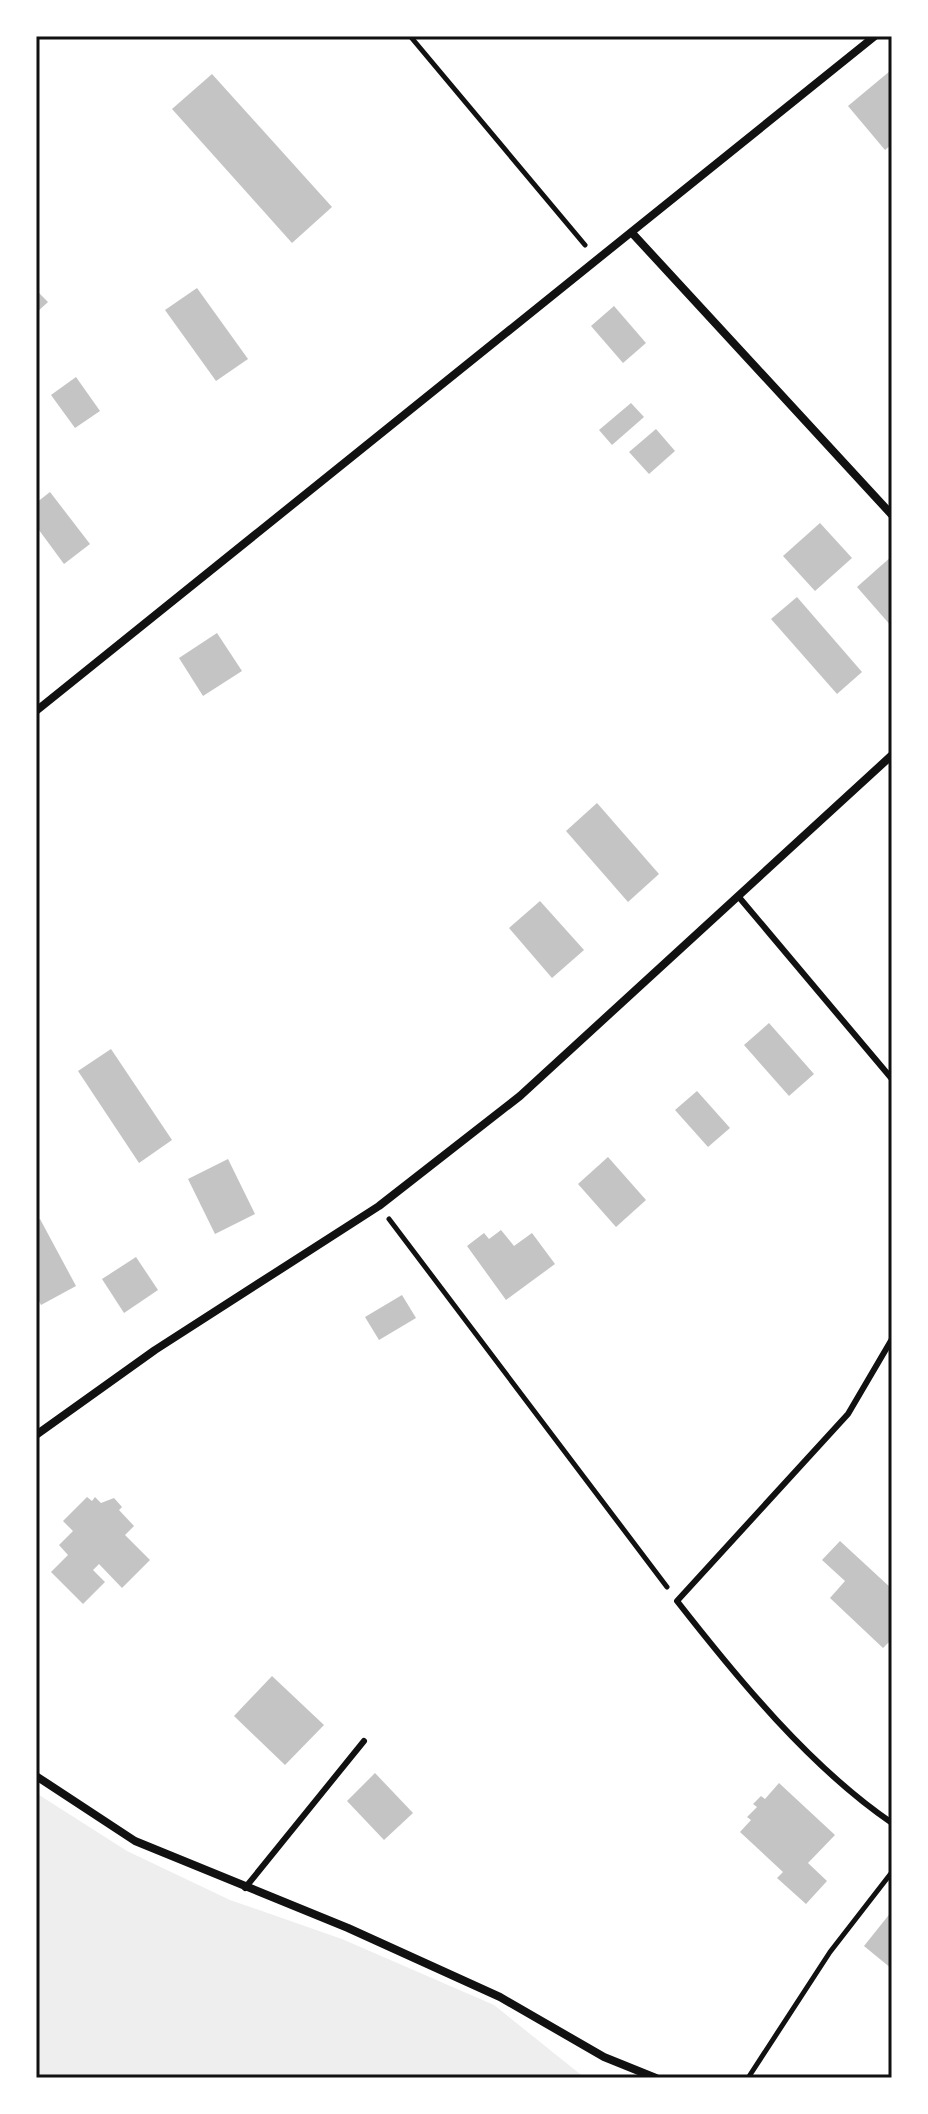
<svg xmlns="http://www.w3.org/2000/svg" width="928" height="2114" font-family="Mulish,sans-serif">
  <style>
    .green { fill: #eee }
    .building { fill: #c4c4c4 }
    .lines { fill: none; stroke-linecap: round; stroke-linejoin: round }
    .path { stroke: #111; stroke-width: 5 }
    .service { stroke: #111; stroke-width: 6 }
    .minor { stroke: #111; stroke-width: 8 }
    .neatline { fill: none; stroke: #111; stroke-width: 3 }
  </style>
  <rect width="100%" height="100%" fill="#fff"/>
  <polygon class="green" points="36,1793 127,1851 230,1900 342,1939 494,2005 585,2078 36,2078"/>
  <g class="building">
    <polygon points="890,71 892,144 885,150 848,106"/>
    <polygon points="212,74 332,207 292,243 172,109"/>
    <polygon points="197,288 248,359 216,381 165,310"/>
    <polygon points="36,290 48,302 36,313"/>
    <polygon points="614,306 646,343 623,363 591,326"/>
    <polygon points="76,377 100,411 75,428 51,395"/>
    <polygon points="631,403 644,417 612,445 599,430"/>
    <polygon points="656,429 675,451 649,474 629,452"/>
    <polygon points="50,492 90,544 64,564 36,526 36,503"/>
    <polygon points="820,523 852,558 815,591 783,556"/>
    <polygon points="892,556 892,627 857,587"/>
    <polygon points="797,597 862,672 837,694 771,619"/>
    <polygon points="217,633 242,671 203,696 179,658"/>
    <polygon points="597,803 659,874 628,902 566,831"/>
    <polygon points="540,901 584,950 552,978 509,928"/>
    <polygon points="769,1023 814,1074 789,1096 744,1045"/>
    <polygon points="111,1049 172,1140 139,1163 78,1071"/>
    <polygon points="697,1091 730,1128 708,1147 675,1110"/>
    <polygon points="608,1157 646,1200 616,1227 578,1184"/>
    <polygon points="228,1159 255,1214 215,1234 188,1179"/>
    <polygon points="40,1219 76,1286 41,1305 36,1295 36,1222"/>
    <polygon points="501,1230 514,1246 532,1233 555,1264 506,1300 467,1246 484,1233 489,1239"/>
    <polygon points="136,1257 158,1290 124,1313 102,1279"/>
    <polygon points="402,1295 416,1318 379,1340 365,1317"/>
    <polygon points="87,1497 92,1501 95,1497 101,1503 114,1498 122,1507 119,1510 134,1526 125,1535 150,1560 122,1588 99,1564 93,1570 105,1582 83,1604 51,1572 68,1555 59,1545 73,1531 63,1521"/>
    <polygon points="840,1541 892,1589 892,1639 883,1648 830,1598 845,1581 822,1560"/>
    <polygon points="272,1676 324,1725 285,1765 234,1716"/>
    <polygon points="375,1773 413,1813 384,1840 347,1801"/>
    <polygon points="779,1783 835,1835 808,1863 827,1881 806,1904 777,1878 783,1872 740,1832 751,1820 747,1817 757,1807 753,1804 761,1796 765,1799"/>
    <polygon points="892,1911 892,1969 864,1946"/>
  </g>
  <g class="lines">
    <g class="path">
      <polyline points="410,36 585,245"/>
      <polyline points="389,1219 667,1587"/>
      <polyline points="748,2078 830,1952 892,1872"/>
    </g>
    <g class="service">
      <polyline points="738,896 892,1079"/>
      <path d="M892,1339L848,1414L677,1601C738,1679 810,1767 892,1823"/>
      <polyline points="245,1888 364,1741"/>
    </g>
    <g class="minor">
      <polyline points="633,234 892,515"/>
      <polyline points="36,711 875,36"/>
      <polyline points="36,1435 155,1350 379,1206 520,1096 892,755"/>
      <polyline points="36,1776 135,1841 348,1928 500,1997 604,2057 656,2078"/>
    </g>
  </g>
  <rect width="928" height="2114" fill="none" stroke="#ffffff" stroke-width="76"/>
  <rect x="38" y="38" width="852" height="2038" class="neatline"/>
</svg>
